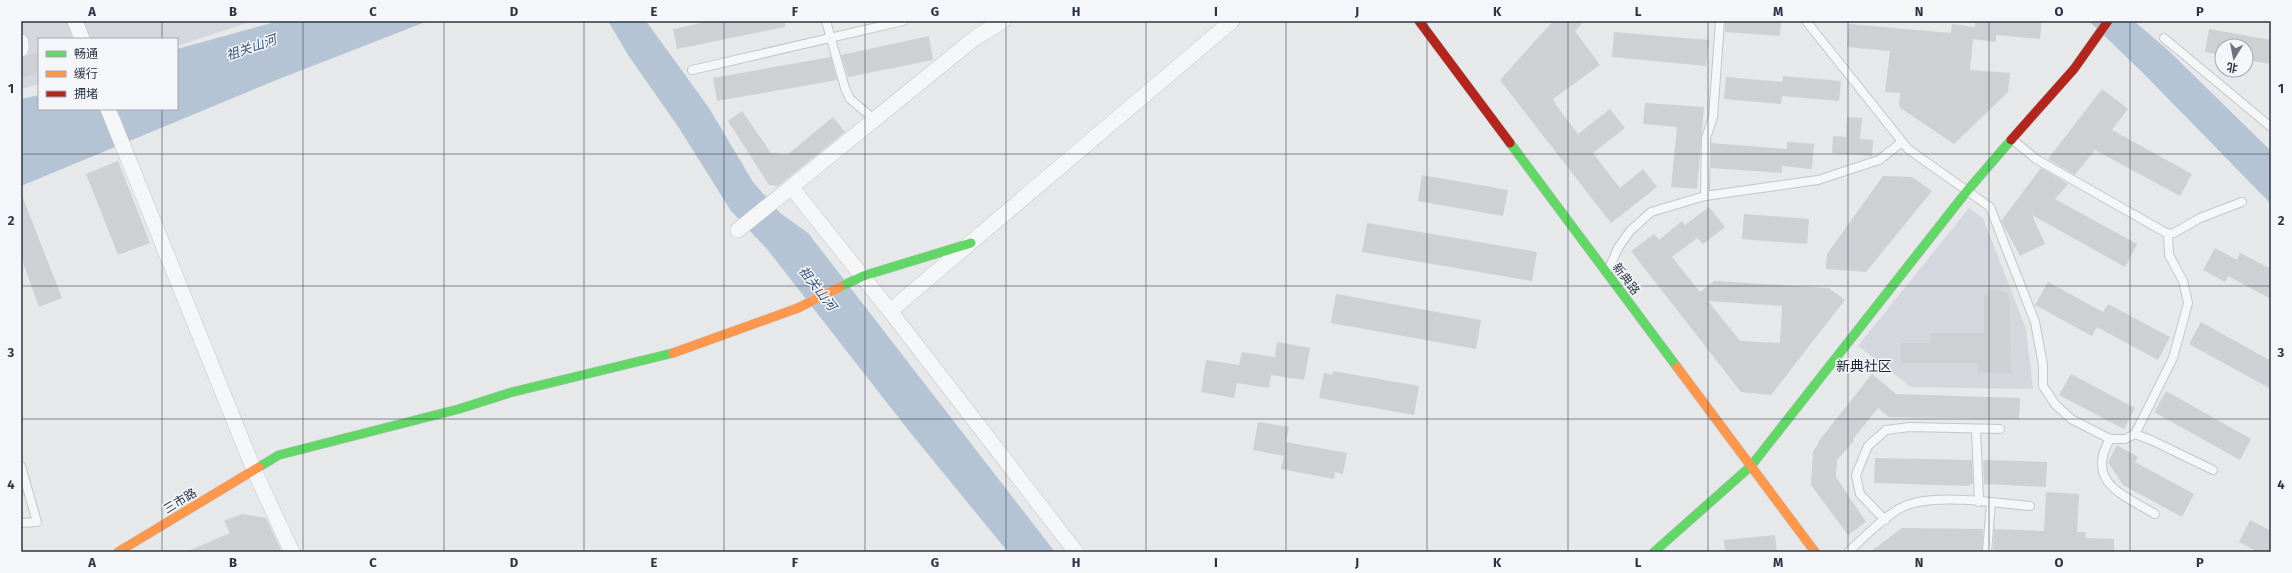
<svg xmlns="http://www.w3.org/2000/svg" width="2292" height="573" font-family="'Fira Sans','Noto Sans SC',sans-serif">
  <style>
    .built { fill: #d4d7dd }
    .water { fill: #b4c4d5 }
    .building { fill: #ced0d3; fill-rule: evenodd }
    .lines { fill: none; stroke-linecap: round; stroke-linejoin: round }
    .lane-casing { stroke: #c4c6c8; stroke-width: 10 }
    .street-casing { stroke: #c4c6c8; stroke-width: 16 }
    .fast-casing { stroke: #c4c6c8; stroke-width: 10 }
    .slow-casing { stroke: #c4c6c8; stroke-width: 10 }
    .jam-casing { stroke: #c4c6c8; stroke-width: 10 }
    .lane { stroke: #f5f6f7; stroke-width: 8 }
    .street { stroke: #f5f6f7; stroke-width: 15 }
    .fast { stroke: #63d668; stroke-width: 9 }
    .slow { stroke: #ff974d; stroke-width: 9 }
    .jam { stroke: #b3261e; stroke-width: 9 }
    .grid { fill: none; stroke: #2b3445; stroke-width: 1; stroke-opacity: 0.55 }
    .labels { text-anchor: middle; stroke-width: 3; stroke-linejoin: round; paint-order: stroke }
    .street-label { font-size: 12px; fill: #2b3445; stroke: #f4f6f9 }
    .water-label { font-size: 13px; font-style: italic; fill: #34527a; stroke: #f4f6f9 }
    .quarter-label { font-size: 14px; fill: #1d2536; stroke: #f4f6f9 }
    .neatline { fill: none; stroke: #2b3445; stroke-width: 1.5 }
    .grid-label { font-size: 13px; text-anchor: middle; font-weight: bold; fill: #2b3445 }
  </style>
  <rect width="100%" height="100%" fill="#e6e8ea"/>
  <g class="built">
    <polygon points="21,21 253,21 177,46 177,39 39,39 39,84 21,89"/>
    <polygon points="1969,208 1983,218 2026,329 2033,389 1911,387 1858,346"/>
  </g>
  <g class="water">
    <polygon points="279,21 428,21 279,79 21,186 21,99 39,95 39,109 177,109 177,49"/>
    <polygon points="608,21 646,21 709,108 753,182 780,213 808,233 1055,552 1008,552 909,431 767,249 731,211 679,128 628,55"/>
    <polygon points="2089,21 2134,21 2170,52 2271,151 2271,204 2143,73"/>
  </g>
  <g class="building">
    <polygon points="711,21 785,21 785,27 677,49 673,29"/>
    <polygon points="1553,21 1584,21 1575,31 1600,65 1553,99 1556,105 1578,134 1610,109 1625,128 1593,153 1620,188 1643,169 1657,187 1611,223 1500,80"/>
    <polygon points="1725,21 1781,21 1780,36 1725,32"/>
    <polygon points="1975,21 2042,21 2040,39 1996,35 1996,42 1973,39 1970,70 2010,73 2008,92 1954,144 1899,107 1900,93 1885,92 1890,51 1847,47 1849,24 1951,33 1952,24 1975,27"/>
    <polygon points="2209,29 2271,40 2271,64 2246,60 2246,46 2222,46 2222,55 2205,52"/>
    <polygon points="1614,32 1709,40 1706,66 1612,57"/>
    <polygon points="929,36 933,60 848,77 841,55"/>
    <polygon points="39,51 39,72 21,79 21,58"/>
    <polygon points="831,57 837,80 717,101 713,78"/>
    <polygon points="1783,76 1841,81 1839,101 1782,96 1781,104 1724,99 1726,77 1782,82"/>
    <polygon points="2102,89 2128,109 2112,130 2192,174 2180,196 2095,150 2075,175 2048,159"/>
    <polygon points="1645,103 1704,107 1697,189 1671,187 1677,127 1643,124"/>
    <polygon points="742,111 771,153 787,155 833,117 845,132 778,186 769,185 728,121"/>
    <polygon points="1847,117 1862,118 1860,139 1873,140 1872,156 1832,153 1833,136 1846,137"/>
    <polygon points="1787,142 1814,144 1812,169 1782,166 1782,173 1711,168 1711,143 1787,149"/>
    <polygon points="118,161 150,243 118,255 86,174"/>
    <polygon points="2041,168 2068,184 2055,199 2137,244 2125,267 2032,215 2045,244 2020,256 2001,221"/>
    <polygon points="1422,175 1508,190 1503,216 1418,201"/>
    <polygon points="1883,176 1912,177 1932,191 1866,272 1826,269 1827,254"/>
    <polygon points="21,193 62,298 39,307 21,257"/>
    <path d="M1709,207L1725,227L1703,244L1697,238L1672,257L1700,292L1714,281L1829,288L1845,300L1771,395L1741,392L1631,251L1654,234L1659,240L1682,221L1685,225ZM1708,301L1782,306L1780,343L1740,341Z"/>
    <polygon points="1744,214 1809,219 1807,244 1742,239"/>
    <polygon points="1367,223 1537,252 1532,281 1362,252"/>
    <polygon points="2215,248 2237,260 2240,253 2271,269 2271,299 2228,276 2225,282 2203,270"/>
    <polygon points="2048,282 2103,312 2108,304 2170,337 2158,360 2097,327 2092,336 2035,305"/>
    <polygon points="1995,289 2007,293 2010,299 2011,373 1977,372 1978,363 1901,363 1901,343 1930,343 1931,333 1984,333 1984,296 1989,291"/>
    <polygon points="1336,294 1481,320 1476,349 1331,323"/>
    <polygon points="2201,322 2271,361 2271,389 2189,344"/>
    <polygon points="1277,342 1310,348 1304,380 1271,375 1269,388 1237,383 1234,398 1201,392 1206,360 1239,365 1242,352 1275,357"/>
    <polygon points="1333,371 1419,386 1414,415 1319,398 1324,373 1332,375"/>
    <polygon points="1872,374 1896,394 2020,398 2019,419 1889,417 1878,408 1853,439 1854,441 1837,460 1836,477 1866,522 1848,535 1811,485 1813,451 1819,443 1818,442"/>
    <polygon points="2071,374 2135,408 2124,429 2059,395"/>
    <polygon points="2166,391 2251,439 2240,460 2154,412"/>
    <polygon points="1258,422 1289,427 1286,442 1347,453 1343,474 1335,472 1334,479 1281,469 1284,456 1253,450"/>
    <polygon points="2117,445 2138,457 2135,462 2194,494 2182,517 2123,485 2108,462"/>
    <polygon points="1875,458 1972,460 1973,484 1970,484 1969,486 1874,483"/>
    <polygon points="1986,460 2047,462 2046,487 1984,484 1983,461"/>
    <polygon points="2046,492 2079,494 2077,532 2086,532 2085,538 2114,539 2114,552 1993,552 1994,529 2044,531"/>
    <polygon points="242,514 266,518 282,552 186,552 230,533 224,521"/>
    <polygon points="2250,520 2271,531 2271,552 2258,552 2239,542"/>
    <polygon points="1902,528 1983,529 1982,551 1870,552"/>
    <polygon points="1775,535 1777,552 1725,552 1724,540"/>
  </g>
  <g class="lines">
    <g class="lane-casing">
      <g id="lane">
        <polyline points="826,21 845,88 850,99 875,120"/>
        <polyline points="1806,21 1908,149 1990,207 2035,322 2043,365 2043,386 2055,404 2071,419 2110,439 2125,439 2135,434 2151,440 2213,470"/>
        <polyline points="2164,38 2271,127"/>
        <polyline points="692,70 903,21"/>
        <polyline points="2013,140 2036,159 2168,234 2174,233 2200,218 2242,202"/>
        <polyline points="1705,196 1706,138 1713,117 1720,21"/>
        <polyline points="1608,271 1618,248 1630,231 1651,212 1705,196 1818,180 1879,160 1902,142"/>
        <polyline points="1976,429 1979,502"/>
        <polyline points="2135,434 2173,358 2188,303 2183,281 2169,255 2168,234"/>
        <path d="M2110,439C2085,482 2123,495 2155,514"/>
        <polyline points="21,466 37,522 21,523"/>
        <polyline points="1885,520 1860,494 1856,475 1868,446 1886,430 1910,427 2000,429"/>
        <path d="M1848,552C1864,538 1879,521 1897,510C1926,491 1995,503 2030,506"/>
        <polyline points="1987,552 1991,503"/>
      </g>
    </g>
    <g class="street-casing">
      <g id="street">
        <polyline points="75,21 82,39"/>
        <polyline points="21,42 21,49"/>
        <polyline points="108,109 254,470 292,552"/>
        <polyline points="792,188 890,311 1232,21"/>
        <polyline points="738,230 975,38 1003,21"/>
        <polyline points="890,311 1076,552"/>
      </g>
    </g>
    <g class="fast-casing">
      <g id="fast">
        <polyline points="1510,143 1677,367"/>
        <polyline points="840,287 863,276 971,243"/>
        <polyline points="259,467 279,455 459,409 509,393 673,353"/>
        <polyline points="1654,552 1751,466 1967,191 2011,140"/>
      </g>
    </g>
    <g class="slow-casing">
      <g id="slow">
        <polyline points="673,353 798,308 840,287"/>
        <polyline points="1677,367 1815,552"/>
        <polyline points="118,552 259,467"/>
      </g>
    </g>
    <g class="jam-casing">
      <g id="jam">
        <polyline points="1419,21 1510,143"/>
        <polyline points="2011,140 2074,69 2108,21"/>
      </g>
    </g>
    <use href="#lane" class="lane"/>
    <use href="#street" class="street"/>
    <use href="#fast" class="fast"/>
    <use href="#slow" class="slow"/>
    <use href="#jam" class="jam"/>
  </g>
  <path class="grid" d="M162,21V39M303,21V552M444,21V552M584,21V552M724,21V552M865,21V552M1006,21V552M1146,21V552M1286,21V552M1427,21V552M1568,21V552M1708,21V552M1848,21V552M1989,21V552M2130,21V552M162,109V552M21,154H2271M21,286H2271M21,419H2271"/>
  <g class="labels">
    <g class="street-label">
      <text transform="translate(1626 279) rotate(53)" y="4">新典路</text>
      <text transform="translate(180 501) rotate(-31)" y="4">三市路</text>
    </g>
    <g class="water-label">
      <text transform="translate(251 47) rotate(-19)" y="5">祖关山河</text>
      <text transform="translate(818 288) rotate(52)" y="5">祖关山河</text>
    </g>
    <g class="quarter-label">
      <text x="1864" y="371">新典社区</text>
    </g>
  </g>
  <rect width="2292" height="573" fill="none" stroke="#f4f6f9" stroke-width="44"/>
  <rect x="38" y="38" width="140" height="72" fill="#f4f6f9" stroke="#a4a8b1"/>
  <rect x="46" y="51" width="20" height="6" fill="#63d668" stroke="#a4a8b1"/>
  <text x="74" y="58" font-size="12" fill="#2b3445">畅通</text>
  <rect x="46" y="71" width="20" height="6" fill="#ff974d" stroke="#a4a8b1"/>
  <text x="74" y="78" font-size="12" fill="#2b3445">缓行</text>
  <rect x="46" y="91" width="20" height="6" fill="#b3261e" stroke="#a4a8b1"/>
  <text x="74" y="98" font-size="12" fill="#2b3445">拥堵</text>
  <g transform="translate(2234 58) rotate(190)"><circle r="19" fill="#f4f6f9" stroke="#a4a8b1"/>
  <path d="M0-3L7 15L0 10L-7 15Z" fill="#6c737f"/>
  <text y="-6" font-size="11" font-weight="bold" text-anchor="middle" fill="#2b3445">北</text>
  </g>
  <rect x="22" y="22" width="2248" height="529" class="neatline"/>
  <g class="grid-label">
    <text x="92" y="16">A</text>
    <text x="233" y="16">B</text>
    <text x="373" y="16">C</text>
    <text x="514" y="16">D</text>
    <text x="654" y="16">E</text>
    <text x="795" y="16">F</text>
    <text x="935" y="16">G</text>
    <text x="1076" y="16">H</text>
    <text x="1216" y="16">I</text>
    <text x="1357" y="16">J</text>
    <text x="1497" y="16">K</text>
    <text x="1638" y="16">L</text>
    <text x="1778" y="16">M</text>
    <text x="1919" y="16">N</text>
    <text x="2059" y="16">O</text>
    <text x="2200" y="16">P</text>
    <text x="11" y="93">1</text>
    <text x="2281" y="93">1</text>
    <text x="11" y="225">2</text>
    <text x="2281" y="225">2</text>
    <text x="11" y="357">3</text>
    <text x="2281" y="357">3</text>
    <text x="11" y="489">4</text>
    <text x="2281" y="489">4</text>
    <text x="92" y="567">A</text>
    <text x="233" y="567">B</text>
    <text x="373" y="567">C</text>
    <text x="514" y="567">D</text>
    <text x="654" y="567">E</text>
    <text x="795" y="567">F</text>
    <text x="935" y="567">G</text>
    <text x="1076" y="567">H</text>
    <text x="1216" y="567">I</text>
    <text x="1357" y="567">J</text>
    <text x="1497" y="567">K</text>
    <text x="1638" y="567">L</text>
    <text x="1778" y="567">M</text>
    <text x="1919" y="567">N</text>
    <text x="2059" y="567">O</text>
    <text x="2200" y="567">P</text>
  </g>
</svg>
